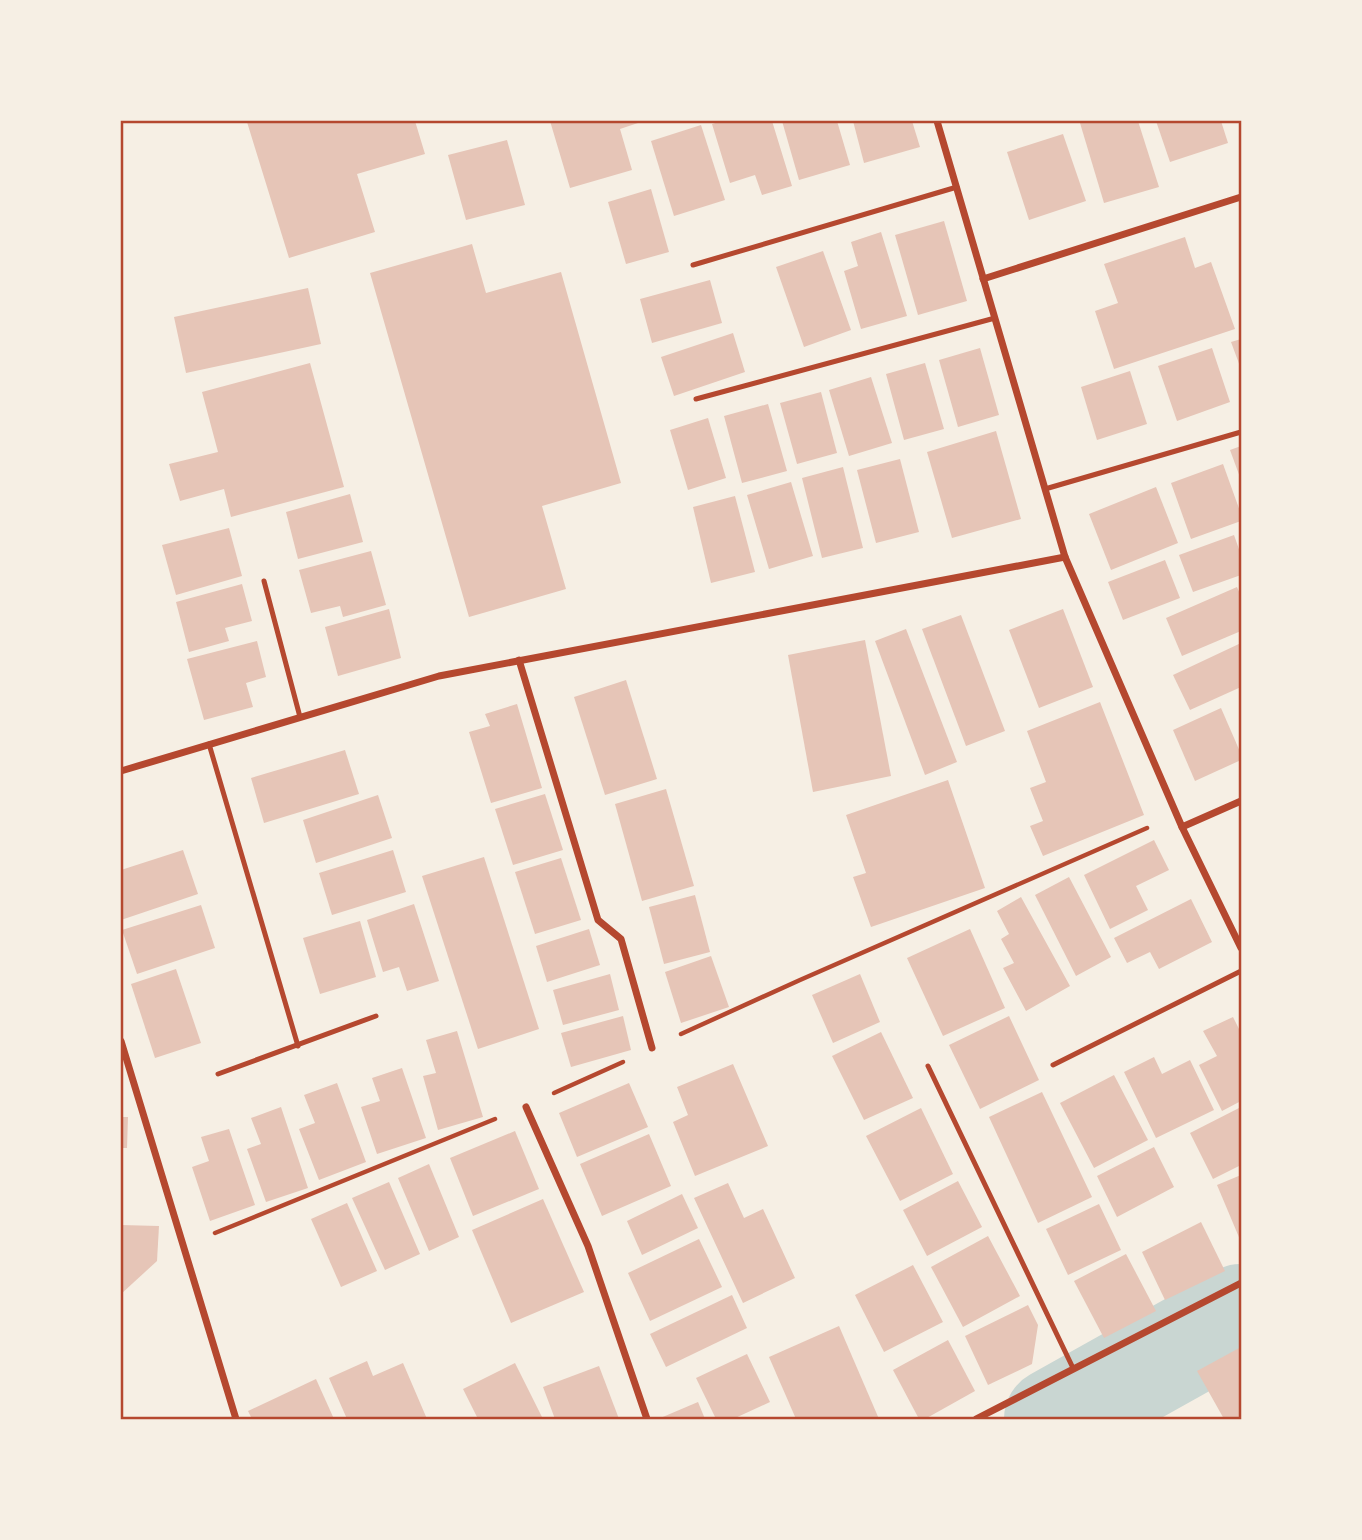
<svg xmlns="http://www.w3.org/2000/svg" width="1362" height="1540" font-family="Lora,serif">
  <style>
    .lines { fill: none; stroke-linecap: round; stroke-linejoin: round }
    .river { stroke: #c9d6d2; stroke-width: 102 }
    .building { fill: #e6c5b7 }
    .path { stroke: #b5482f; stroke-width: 4.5 }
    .service { stroke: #b5482f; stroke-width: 5 }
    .minor { stroke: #b5482f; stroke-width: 7 }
    .neatline { fill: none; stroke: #b5482f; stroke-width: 2.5 }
  </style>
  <rect width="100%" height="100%" fill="#f6efe4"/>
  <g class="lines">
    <polyline class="river" points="1055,1419 1241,1315"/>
  </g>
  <g class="building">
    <polygon points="253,121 415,121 425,154 357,174 375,232 289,258 247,122"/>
    <polygon points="550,121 644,121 620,129 632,170 570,188"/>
    <polygon points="722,121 772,121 792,186 762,195 755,175 730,183 712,124"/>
    <polygon points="782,121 837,121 850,165 799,180"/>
    <polygon points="853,121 912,121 920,147 864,163"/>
    <polygon points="1087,121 1138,121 1159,187 1104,203 1080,123"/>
    <polygon points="1156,121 1221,121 1228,143 1170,162"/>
    <polygon points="701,125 725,200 674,216 651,141"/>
    <polygon points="1063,134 1086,201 1029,220 1007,152"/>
    <polygon points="507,140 525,205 466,220 448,155"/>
    <polygon points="651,189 669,252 626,264 608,202"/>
    <polygon points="944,221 967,301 918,315 895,235"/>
    <polygon points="881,232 907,316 861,329 844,271 858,266 851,242"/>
    <polygon points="1185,237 1195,268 1211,262 1235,329 1114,369 1095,311 1118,303 1104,264"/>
    <polygon points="472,244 486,293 561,272 621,483 542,506 566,589 469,617 370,273"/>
    <polygon points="823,251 851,330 804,347 776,267"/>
    <polygon points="710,280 722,323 652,343 640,299"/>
    <polygon points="308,288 321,344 186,373 174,317"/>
    <polygon points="733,333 745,372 674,396 661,357"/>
    <polygon points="1241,339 1241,369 1231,342"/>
    <polygon points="980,348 999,415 958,427 939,360"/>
    <polygon points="1212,348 1230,402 1177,421 1158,366"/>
    <polygon points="310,363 344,487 231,517 224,489 180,501 169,464 218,452 202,392"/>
    <polygon points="925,363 944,429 904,440 886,374"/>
    <polygon points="1130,371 1147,424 1097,440 1081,387"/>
    <polygon points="871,377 892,443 849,456 829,390"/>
    <polygon points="821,392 837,453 797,464 780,403"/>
    <polygon points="768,404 787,471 742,483 724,416"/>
    <polygon points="708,418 726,478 688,490 670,430"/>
    <polygon points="996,431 1021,519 952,538 927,452"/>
    <polygon points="1241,446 1241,480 1230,450"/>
    <polygon points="900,459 919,532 876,543 857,470"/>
    <polygon points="1223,464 1241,514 1241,521 1191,539 1171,483"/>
    <polygon points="843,467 863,548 822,558 802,478"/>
    <polygon points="791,482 813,556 769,569 747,495"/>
    <polygon points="1156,487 1178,543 1111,570 1089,514"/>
    <polygon points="350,494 363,542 298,559 286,512"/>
    <polygon points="735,496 755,572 711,583 693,507"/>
    <polygon points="229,528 242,576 176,595 162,545"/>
    <polygon points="1234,535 1241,555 1241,575 1193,592 1179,555"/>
    <polygon points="371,551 386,605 343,617 340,606 311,613 299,570"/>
    <polygon points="1165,560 1180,598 1123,620 1108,582"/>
    <polygon points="242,584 252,621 225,628 229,641 189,652 176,602"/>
    <polygon points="1237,587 1241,596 1241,631 1182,656 1166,618"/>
    <polygon points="389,609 401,658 338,676 325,627"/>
    <polygon points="1063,609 1093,687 1039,708 1009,630"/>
    <polygon points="961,615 1005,731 966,746 922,629"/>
    <polygon points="906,629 957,762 925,775 875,641"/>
    <polygon points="865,640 891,776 813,792 788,655"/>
    <polygon points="257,641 266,677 246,683 253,707 204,720 187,659"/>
    <polygon points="1241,643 1241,687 1190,710 1173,675"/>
    <polygon points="626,680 657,779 605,795 574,697"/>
    <polygon points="1100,702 1144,815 1043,856 1030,826 1043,821 1030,788 1046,782 1027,731"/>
    <polygon points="517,704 542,788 491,803 469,732 490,726 485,714"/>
    <polygon points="1221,708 1241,754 1241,760 1195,781 1173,730"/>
    <polygon points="345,750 359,794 264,823 251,778"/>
    <polygon points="948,780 985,888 871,927 853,877 866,873 846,815"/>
    <polygon points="666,789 694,886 642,901 615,804"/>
    <polygon points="545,794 563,850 513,865 495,809"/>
    <polygon points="378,795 392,838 316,863 303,820"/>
    <polygon points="1154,840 1169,870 1136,886 1148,910 1110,929 1084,875"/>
    <polygon points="183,850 198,894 121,920 121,870"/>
    <polygon points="393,850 406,892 332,915 319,873"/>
    <polygon points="484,857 539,1029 478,1049 422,876"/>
    <polygon points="561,858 581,920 535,934 515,872"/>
    <polygon points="1069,877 1111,957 1076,976 1035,895"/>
    <polygon points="695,895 710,952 664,964 649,907"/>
    <polygon points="1021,897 1070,986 1026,1011 1003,968 1014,963 1001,939 1009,934 997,911"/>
    <polygon points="1191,899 1212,942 1159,969 1150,952 1127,963 1114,938"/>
    <polygon points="414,904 439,981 407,991 399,967 383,972 367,920"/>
    <polygon points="201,905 215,948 137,974 122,930"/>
    <polygon points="360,921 376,977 320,994 303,938"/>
    <polygon points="589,929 600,965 547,982 536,946"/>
    <polygon points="970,929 1005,1008 943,1036 907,958"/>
    <polygon points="711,956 729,1007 681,1023 665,972"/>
    <polygon points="176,969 201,1043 155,1058 131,984"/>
    <polygon points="610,974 619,1010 563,1025 553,990"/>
    <polygon points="860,974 880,1022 833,1043 812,995"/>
    <polygon points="623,1016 631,1050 571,1067 561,1033"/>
    <polygon points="1009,1016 1039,1080 980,1109 949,1045"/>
    <polygon points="1233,1017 1241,1033 1241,1101 1222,1111 1199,1065 1217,1056 1203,1031"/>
    <polygon points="457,1031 483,1117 438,1130 423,1076 436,1073 426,1040"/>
    <polygon points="881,1032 913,1098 864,1120 832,1056"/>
    <polygon points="1154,1057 1162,1074 1190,1060 1214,1110 1156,1138 1124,1072"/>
    <polygon points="733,1064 768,1146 695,1176 673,1122 688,1115 677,1087"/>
    <polygon points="402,1068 426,1138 377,1154 361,1107 380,1101 372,1078"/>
    <polygon points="1114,1075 1148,1140 1094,1168 1060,1103"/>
    <polygon points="337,1083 366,1162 319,1180 299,1129 315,1123 304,1095"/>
    <polygon points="629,1083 648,1127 577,1157 559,1113"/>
    <polygon points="1042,1092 1092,1197 1038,1223 989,1117"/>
    <polygon points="281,1107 308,1188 266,1202 247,1149 261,1144 251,1118"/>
    <polygon points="1241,1107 1241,1165 1213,1179 1190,1133"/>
    <polygon points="921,1108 953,1174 900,1201 866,1136"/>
    <polygon points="121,1117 128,1117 127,1148 121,1148"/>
    <polygon points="229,1129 255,1205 210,1221 192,1167 209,1161 201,1137"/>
    <polygon points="515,1131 539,1189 473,1216 450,1158"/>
    <polygon points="649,1134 671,1186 602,1216 580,1164"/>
    <polygon points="1154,1147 1174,1187 1117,1217 1097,1176"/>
    <polygon points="429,1164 459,1237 429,1251 398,1178"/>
    <polygon points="1241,1175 1241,1242 1217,1185"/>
    <polygon points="958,1181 982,1227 927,1256 903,1210"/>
    <polygon points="389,1182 420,1254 385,1270 352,1198"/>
    <polygon points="728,1183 744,1218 763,1209 795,1278 743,1303 694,1198"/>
    <polygon points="682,1194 698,1228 642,1255 627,1221"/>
    <polygon points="543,1199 584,1292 511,1323 472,1230"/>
    <polygon points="347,1203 377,1271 341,1287 311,1219"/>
    <polygon points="1099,1204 1121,1250 1068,1275 1046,1229"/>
    <polygon points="1201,1222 1225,1271 1165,1300 1142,1252"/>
    <polygon points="121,1225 159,1226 157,1261 121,1294"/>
    <polygon points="988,1236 1020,1296 963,1327 931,1267"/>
    <polygon points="699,1239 722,1287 650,1321 628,1273"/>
    <polygon points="1126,1254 1156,1311 1104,1338 1074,1281"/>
    <polygon points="913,1265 943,1322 884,1352 855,1295"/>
    <polygon points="732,1295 747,1328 666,1367 650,1334"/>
    <polygon points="1028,1305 1038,1325 1032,1364 988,1385 965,1336"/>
    <polygon points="839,1326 879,1419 796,1419 769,1357"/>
    <polygon points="948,1340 975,1391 925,1419 919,1419 893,1370"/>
    <polygon points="1241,1347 1241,1419 1224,1419 1197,1371"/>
    <polygon points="747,1354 770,1402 733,1419 716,1419 696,1378"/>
    <polygon points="367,1361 373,1376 403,1363 427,1419 347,1419 329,1378"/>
    <polygon points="515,1363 543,1419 478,1419 463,1389"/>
    <polygon points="599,1366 619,1419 555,1419 543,1387"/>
    <polygon points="316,1379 334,1419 252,1419 248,1411"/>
    <polygon points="698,1402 705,1419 658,1419"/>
  </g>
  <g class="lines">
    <g class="path">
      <polyline points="681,1034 800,980 1147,828"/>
      <polyline points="554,1093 623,1062"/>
      <polyline points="215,1233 495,1119"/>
    </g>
    <g class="service">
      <polyline points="693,265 957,187"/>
      <polyline points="696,399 995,318"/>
      <polyline points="1045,489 1241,432"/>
      <polyline points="264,581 300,717"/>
      <polyline points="209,744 298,1046"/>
      <polyline points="1053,1065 1241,971"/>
      <polyline points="928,1066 1073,1368"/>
      <polyline points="218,1074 376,1016"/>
    </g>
    <g class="minor">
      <polyline points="937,121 1065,557 1182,827 1241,948"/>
      <polyline points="983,279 1241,197"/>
      <polyline points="519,660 598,920 621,939 652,1048"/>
      <polyline points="121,771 439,676 1065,557"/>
      <polyline points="1182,827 1241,801"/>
      <polyline points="121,1041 236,1419"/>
      <polyline points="526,1107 588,1246 647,1419"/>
      <polyline points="976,1419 1241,1283"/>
    </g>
  </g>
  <rect width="1362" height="1540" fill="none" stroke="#f6efe4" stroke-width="245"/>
  <rect x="122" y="122" width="1118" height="1296" class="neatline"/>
</svg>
